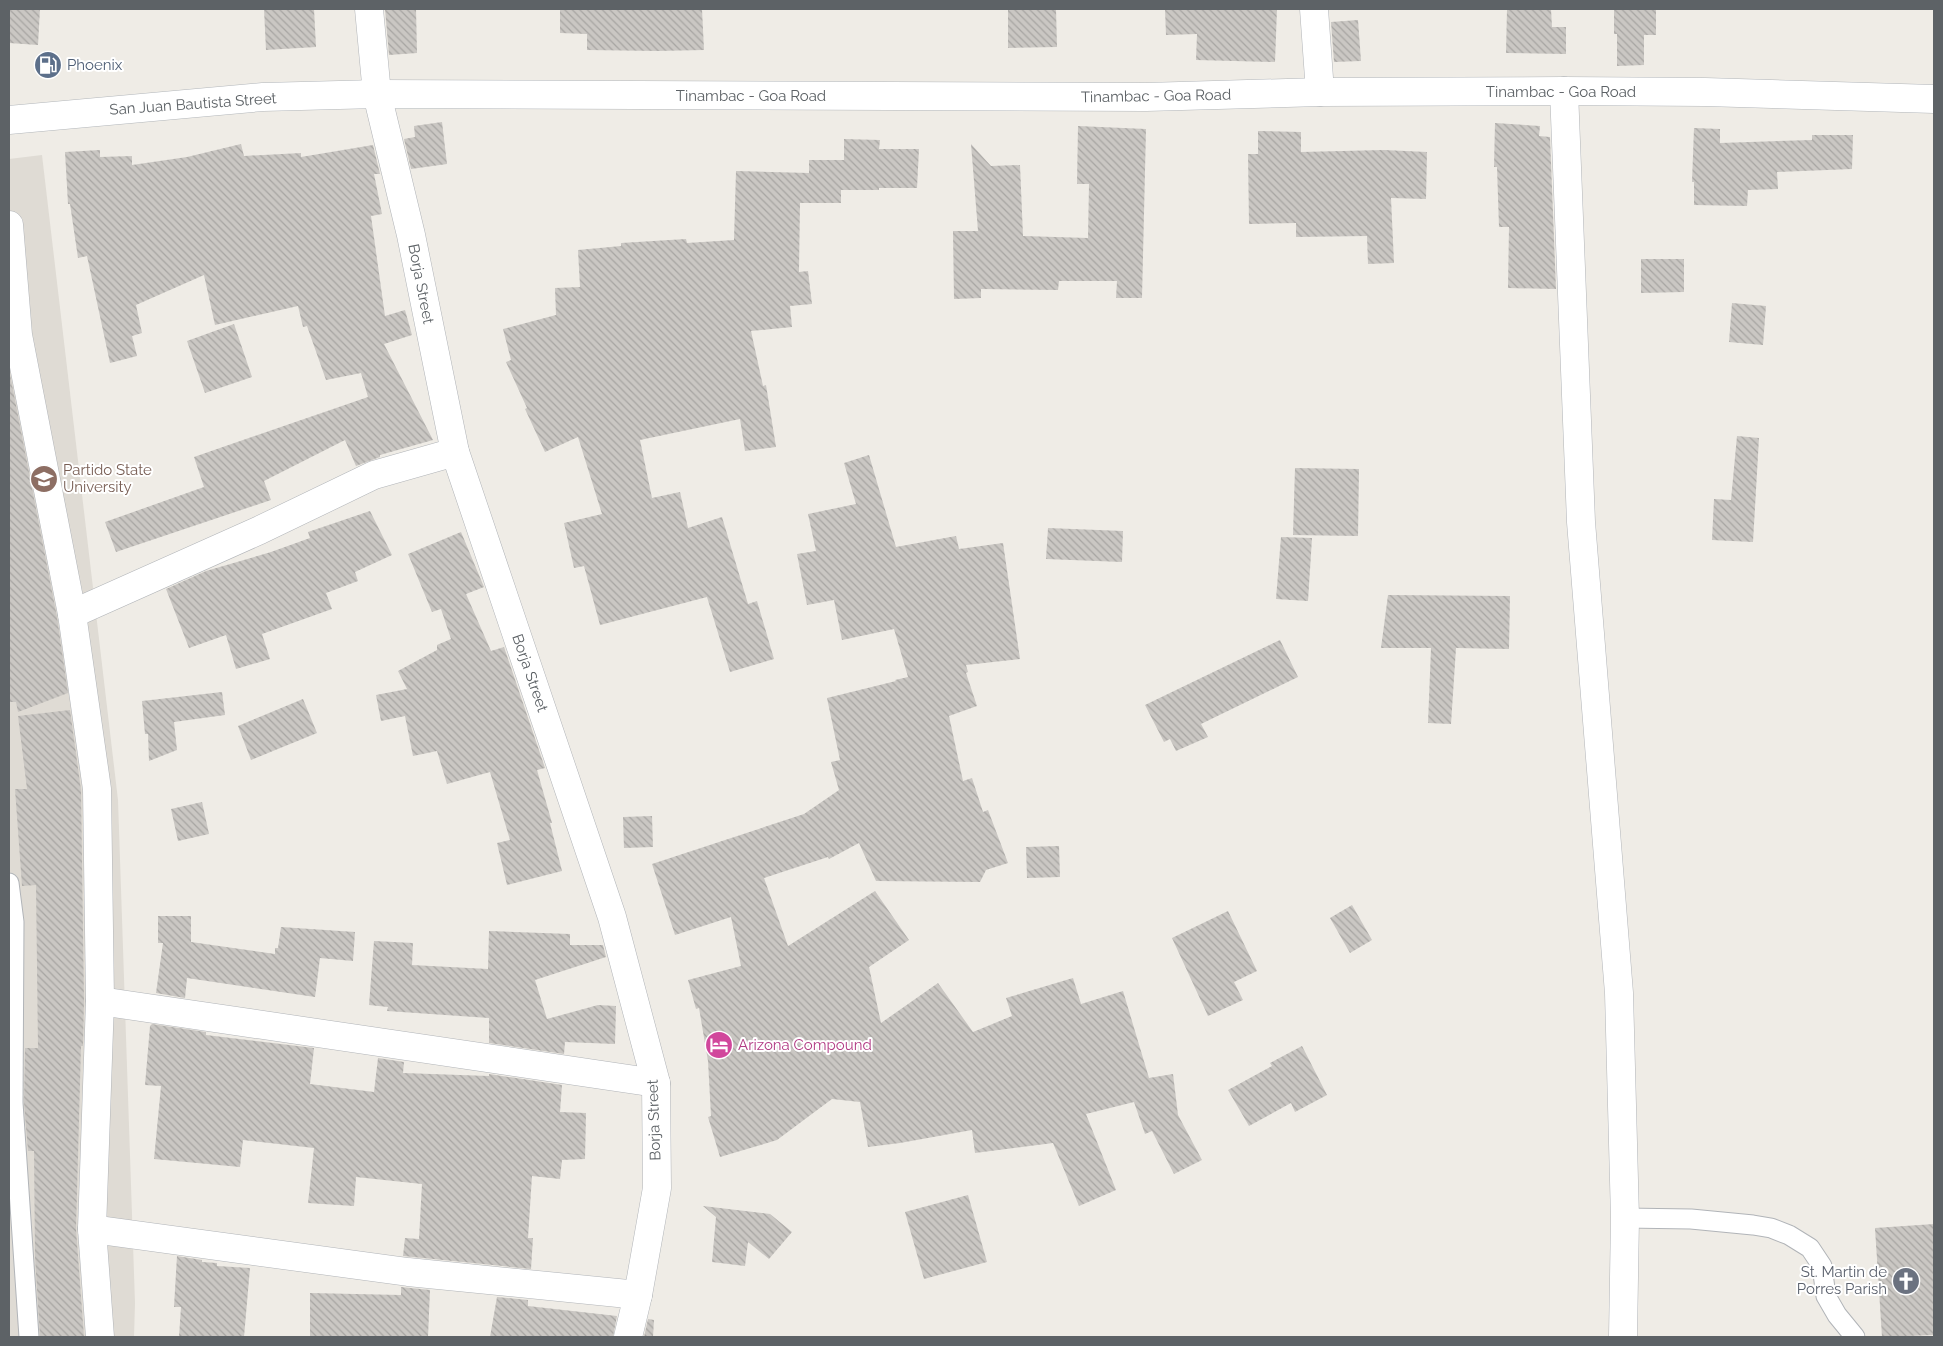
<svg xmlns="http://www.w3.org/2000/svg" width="1943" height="1346" font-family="Raleway,sans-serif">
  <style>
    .education { fill: #dfdbd4 }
    .building { fill: url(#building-back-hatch) }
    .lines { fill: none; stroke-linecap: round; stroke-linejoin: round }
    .lane-casing { stroke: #b1b4b8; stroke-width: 21 }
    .street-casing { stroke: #b1b4b8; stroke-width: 29 }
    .secondary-casing { stroke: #b2b6ba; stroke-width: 29 }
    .lane { stroke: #fff; stroke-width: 19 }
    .street { stroke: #fff; stroke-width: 28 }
    .secondary { stroke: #fff; stroke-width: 28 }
    .labels { text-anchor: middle; stroke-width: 4; stroke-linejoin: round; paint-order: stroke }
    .service-label { font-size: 15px; fill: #4e5e75; stroke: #fff; text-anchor: start }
    .street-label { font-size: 15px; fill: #5d6266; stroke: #fff }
    .education-label { font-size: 15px; fill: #785e54; stroke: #fff; text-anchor: start }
    .hotel-label { font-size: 15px; fill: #b23c85; stroke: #fff; text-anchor: start }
    .worship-label { font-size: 15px; fill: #5b616d; stroke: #fff; text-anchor: end }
  </style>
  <defs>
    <pattern id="building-back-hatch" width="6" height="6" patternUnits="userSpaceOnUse" patternTransform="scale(1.25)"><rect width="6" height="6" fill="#cac7c3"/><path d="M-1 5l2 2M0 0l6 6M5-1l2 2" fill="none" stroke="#a7a5a2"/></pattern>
  </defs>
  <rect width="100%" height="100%" fill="#efece6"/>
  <polygon class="education" points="42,155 118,800 135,1303 134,1337 9,1337 9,159"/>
  <g class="building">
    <polygon points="9,9 40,9 38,45 9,43"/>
    <polygon points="264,9 314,9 316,47 266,50"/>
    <polygon points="385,9 416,9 417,53 389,55"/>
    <polygon points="560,9 702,9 704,50 657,51 587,50 587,34 560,33"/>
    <polygon points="1008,9 1056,9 1057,47 1008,48"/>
    <polygon points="1165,9 1277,9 1275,62 1196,60 1197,34 1166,35"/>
    <polygon points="1507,9 1551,9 1552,27 1566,27 1566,54 1506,53"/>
    <polygon points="1614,9 1656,9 1656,35 1644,35 1644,65 1617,66 1617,34 1614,34"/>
    <polygon points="1358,20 1361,61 1334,62 1331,22"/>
    <polygon points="442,122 447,164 411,169 404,139 415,137 414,126"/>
    <polygon points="1495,123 1540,126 1539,136 1550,137 1556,289 1508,288 1509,227 1499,227 1497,167 1494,167"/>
    <polygon points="1078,126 1146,129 1142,298 1116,298 1117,281 1059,281 1058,290 981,289 981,298 954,299 953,231 978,231 971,144 991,166 1020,165 1023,236 1088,238 1089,184 1077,184"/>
    <polygon points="1694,128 1720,129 1720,143 1812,140 1812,135 1853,135 1852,169 1777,172 1778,189 1748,190 1747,206 1694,205 1694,182 1692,182"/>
    <polygon points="1258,131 1301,132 1301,152 1384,150 1427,152 1426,199 1391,198 1394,263 1368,264 1367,236 1296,237 1296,223 1249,224 1248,154 1258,154"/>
    <polygon points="844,139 880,140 879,149 919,149 917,188 879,188 879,190 841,190 841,203 800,203 799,272 808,271 812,304 790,306 792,327 751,331 763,386 766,385 776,447 745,451 740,419 640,440 652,498 680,492 688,528 722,517 748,604 757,601 774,659 730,672 707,597 600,625 584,566 574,568 564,523 602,514 578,437 545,452 525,409 527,408 506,362 511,360 503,329 556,315 555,288 580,287 578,250 621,246 621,243 686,239 687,243 734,240 736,171 809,173 809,160 844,160"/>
    <polygon points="241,144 244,156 301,153 301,157 373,145 380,174 374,174 382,214 371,216 385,316 405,310 412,335 384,344 433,440 380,455 380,457 356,466 345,440 264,481 271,500 116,552 105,522 204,487 194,457 368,397 361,373 326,380 307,326 303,327 298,306 215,325 204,275 136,305 142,333 132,336 137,356 110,363 87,256 78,258 70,204 68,204 65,152 100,150 100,157 132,156 132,165 187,157"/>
    <polygon points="1641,259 1684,259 1684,292 1641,293"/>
    <polygon points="1732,303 1766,306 1763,345 1729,342"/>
    <polygon points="234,324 252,377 205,393 187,341"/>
    <polygon points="9,369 57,617 68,693 18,712 16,702 9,702"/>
    <polygon points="1737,436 1759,438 1753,542 1712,540 1714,499 1731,500"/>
    <polygon points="869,455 896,547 956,536 959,549 1003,543 1020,659 966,665 968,672 966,673 977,706 949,716 963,781 972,778 983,812 988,810 1008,863 986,870 980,882 876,881 859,843 829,859 828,857 764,878 788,946 875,891 909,940 869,967 881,1023 938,983 973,1032 1012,1016 1006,998 1073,978 1081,1004 1123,991 1149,1078 1173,1074 1178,1115 1202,1160 1174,1174 1152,1131 1145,1134 1134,1102 1086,1114 1116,1190 1079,1206 1053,1143 975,1153 972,1130 900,1143 868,1147 860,1102 832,1099 777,1140 720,1157 708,1117 711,1116 708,1061 699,1008 696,1009 688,980 741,966 731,917 675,935 652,864 804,814 839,790 831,762 840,760 827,698 896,681 895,680 908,677 894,629 842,640 834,600 807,605 797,554 816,551 808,514 856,504 844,463"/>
    <polygon points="1295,468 1359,469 1358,536 1293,535"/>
    <polygon points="370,511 392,555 355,572 358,581 326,593 332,609 262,634 270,659 236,669 226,635 189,648 166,589 206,571 271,552 310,538 308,532"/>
    <polygon points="1048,528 1123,531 1122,562 1046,559"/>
    <polygon points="461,532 484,587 466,594 491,651 504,647 542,759 545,768 537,770 552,823 550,823 562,871 507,885 497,843 510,840 490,772 447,784 437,751 413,756 405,716 381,721 376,695 407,689 398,671 437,650 437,645 451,639 441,609 432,612 408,554"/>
    <polygon points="1281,537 1312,538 1308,601 1276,599"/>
    <polygon points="1388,595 1510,596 1509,649 1456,648 1451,724 1428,723 1431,648 1381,648"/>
    <polygon points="1280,640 1298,677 1201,724 1208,737 1176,751 1170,739 1164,742 1145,705"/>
    <polygon points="222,692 225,715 174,722 177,750 149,761 148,734 145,734 142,701"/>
    <polygon points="303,699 317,733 251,760 238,726"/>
    <polygon points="70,710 81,790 84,1001 83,1046 81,1046 76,1229 84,1337 40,1337 35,1257 34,1151 28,1151 24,1103 25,1048 38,1048 36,885 22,886 15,789 27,789 18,716"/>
    <polygon points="202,802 209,834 178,841 171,809"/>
    <polygon points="652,816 653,847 624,848 623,817"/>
    <polygon points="1059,846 1060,877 1027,878 1026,847"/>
    <polygon points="1352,905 1372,940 1350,953 1330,918"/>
    <polygon points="1228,911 1257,971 1234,982 1243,1000 1208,1016 1172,938"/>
    <polygon points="158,916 191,916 191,942 275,954 275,948 278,948 281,927 355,932 353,961 320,958 315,997 187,978 185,998 156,993 163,943 158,943"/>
    <polygon points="489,931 570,934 570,945 603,945 606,957 535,980 547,1019 598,1005 616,1006 615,1044 565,1042 564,1054 489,1043 489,1018 387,1011 388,1007 369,1005 374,941 413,943 412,965 488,969"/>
    <polygon points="152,1024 206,1032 206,1035 314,1048 310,1084 374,1092 378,1058 404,1062 403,1073 489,1076 489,1074 562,1085 560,1112 586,1113 585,1159 562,1160 560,1179 532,1176 528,1238 533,1238 531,1269 403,1256 405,1238 419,1239 422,1184 356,1177 354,1206 308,1203 314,1148 243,1140 240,1167 154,1159 161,1086 145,1085 150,1026"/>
    <polygon points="1302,1046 1327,1095 1295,1112 1291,1103 1249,1126 1228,1090 1272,1066 1270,1063"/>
    <polygon points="968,1195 987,1262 924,1279 905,1212"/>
    <polygon points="703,1206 770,1214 792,1232 769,1259 748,1242 745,1266 712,1262 716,1217"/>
    <polygon points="1934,1224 1934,1335 1882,1337 1875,1228"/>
    <polygon points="177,1256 202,1260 202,1262 217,1263 217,1266 250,1268 244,1337 179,1337 181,1307 174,1307"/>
    <polygon points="401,1287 430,1290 428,1337 310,1337 310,1293 401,1295"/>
    <polygon points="497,1297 528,1300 528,1306 617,1316 613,1337 490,1337"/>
    <polygon points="648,1319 654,1320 653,1337 644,1337"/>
  </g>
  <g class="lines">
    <g class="lane-casing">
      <g id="lane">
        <polyline points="9,883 14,922 13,1103 29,1337"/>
        <polyline points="1625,1218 1691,1219 1753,1225 1771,1228 1789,1235 1810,1248 1822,1266 1826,1296 1837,1315 1855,1337"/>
      </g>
    </g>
    <g class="street-casing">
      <g id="street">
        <polyline points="369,9 377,94 411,235 455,452 612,917 656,1083 657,1188 638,1295 628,1337"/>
        <polyline points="1314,9 1320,92"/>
        <polyline points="1564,91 1581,522 1619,993 1625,1218 1623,1337"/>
        <polyline points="9,225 18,335 72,614 97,789 100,1001 92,1229 100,1337"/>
        <polyline points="72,614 260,530 374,475 455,452"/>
        <polyline points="100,1001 656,1083"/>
        <polyline points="92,1229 408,1272 638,1295"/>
      </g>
    </g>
    <g class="secondary-casing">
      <polyline id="secondary" points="9,120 263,97 377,94 1146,97 1320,92 1564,91 1705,92 1934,99"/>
    </g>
    <use href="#lane" class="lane"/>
    <use href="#street" class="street"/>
    <use href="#secondary" class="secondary"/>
  </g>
  <defs>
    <g id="fuel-disc" transform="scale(1.4375)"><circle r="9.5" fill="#5c6f8a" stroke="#fff"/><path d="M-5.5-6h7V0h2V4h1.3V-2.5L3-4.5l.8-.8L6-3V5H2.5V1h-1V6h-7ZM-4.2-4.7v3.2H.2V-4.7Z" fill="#fff"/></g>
    <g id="university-disc" transform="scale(1.4375)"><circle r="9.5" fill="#8d6e63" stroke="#fff"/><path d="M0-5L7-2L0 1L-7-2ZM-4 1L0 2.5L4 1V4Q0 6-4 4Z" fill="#fff"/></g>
    <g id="hotel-disc" transform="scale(1.4375)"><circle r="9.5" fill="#d1479c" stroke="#fff"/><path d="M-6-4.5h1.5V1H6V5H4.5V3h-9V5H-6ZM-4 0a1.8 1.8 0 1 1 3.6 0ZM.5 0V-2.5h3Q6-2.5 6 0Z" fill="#fff"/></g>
    <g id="church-disc" transform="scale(1.4375)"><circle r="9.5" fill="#6b7280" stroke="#fff"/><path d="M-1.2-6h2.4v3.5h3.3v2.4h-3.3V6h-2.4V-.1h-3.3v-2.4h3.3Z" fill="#fff"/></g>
  </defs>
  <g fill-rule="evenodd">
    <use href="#fuel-disc" x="48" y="65"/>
    <use href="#university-disc" x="44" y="479"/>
    <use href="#hotel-disc" x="719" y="1045"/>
    <use href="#church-disc" x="1906" y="1281"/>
  </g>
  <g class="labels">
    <g class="service-label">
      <text x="67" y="70">Phoenix</text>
    </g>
    <g class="street-label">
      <text x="1561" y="97">Tinambac - Goa Road</text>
      <text x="751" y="101">Tinambac - Goa Road</text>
      <text transform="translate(1156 96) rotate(-1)" y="5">Tinambac - Goa Road</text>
      <text transform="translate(193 104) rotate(-4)" y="5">San Juan Bautista Street</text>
      <text transform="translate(421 284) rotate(79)" y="5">Borja Street</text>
      <text transform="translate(530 673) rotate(71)" y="5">Borja Street</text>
      <text transform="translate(654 1120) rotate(-92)" y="5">Borja Street</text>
    </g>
    <g class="education-label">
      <text x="63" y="475">Partido State<tspan x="63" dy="17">University</tspan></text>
    </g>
    <g class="hotel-label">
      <text x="738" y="1050">Arizona Compound</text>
    </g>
    <g class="worship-label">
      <text x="1887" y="1277">St. Martin de<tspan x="1887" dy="17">Porres Parish</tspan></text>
    </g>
  </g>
  <rect width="1943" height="1346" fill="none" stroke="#5d6266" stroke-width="20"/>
</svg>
